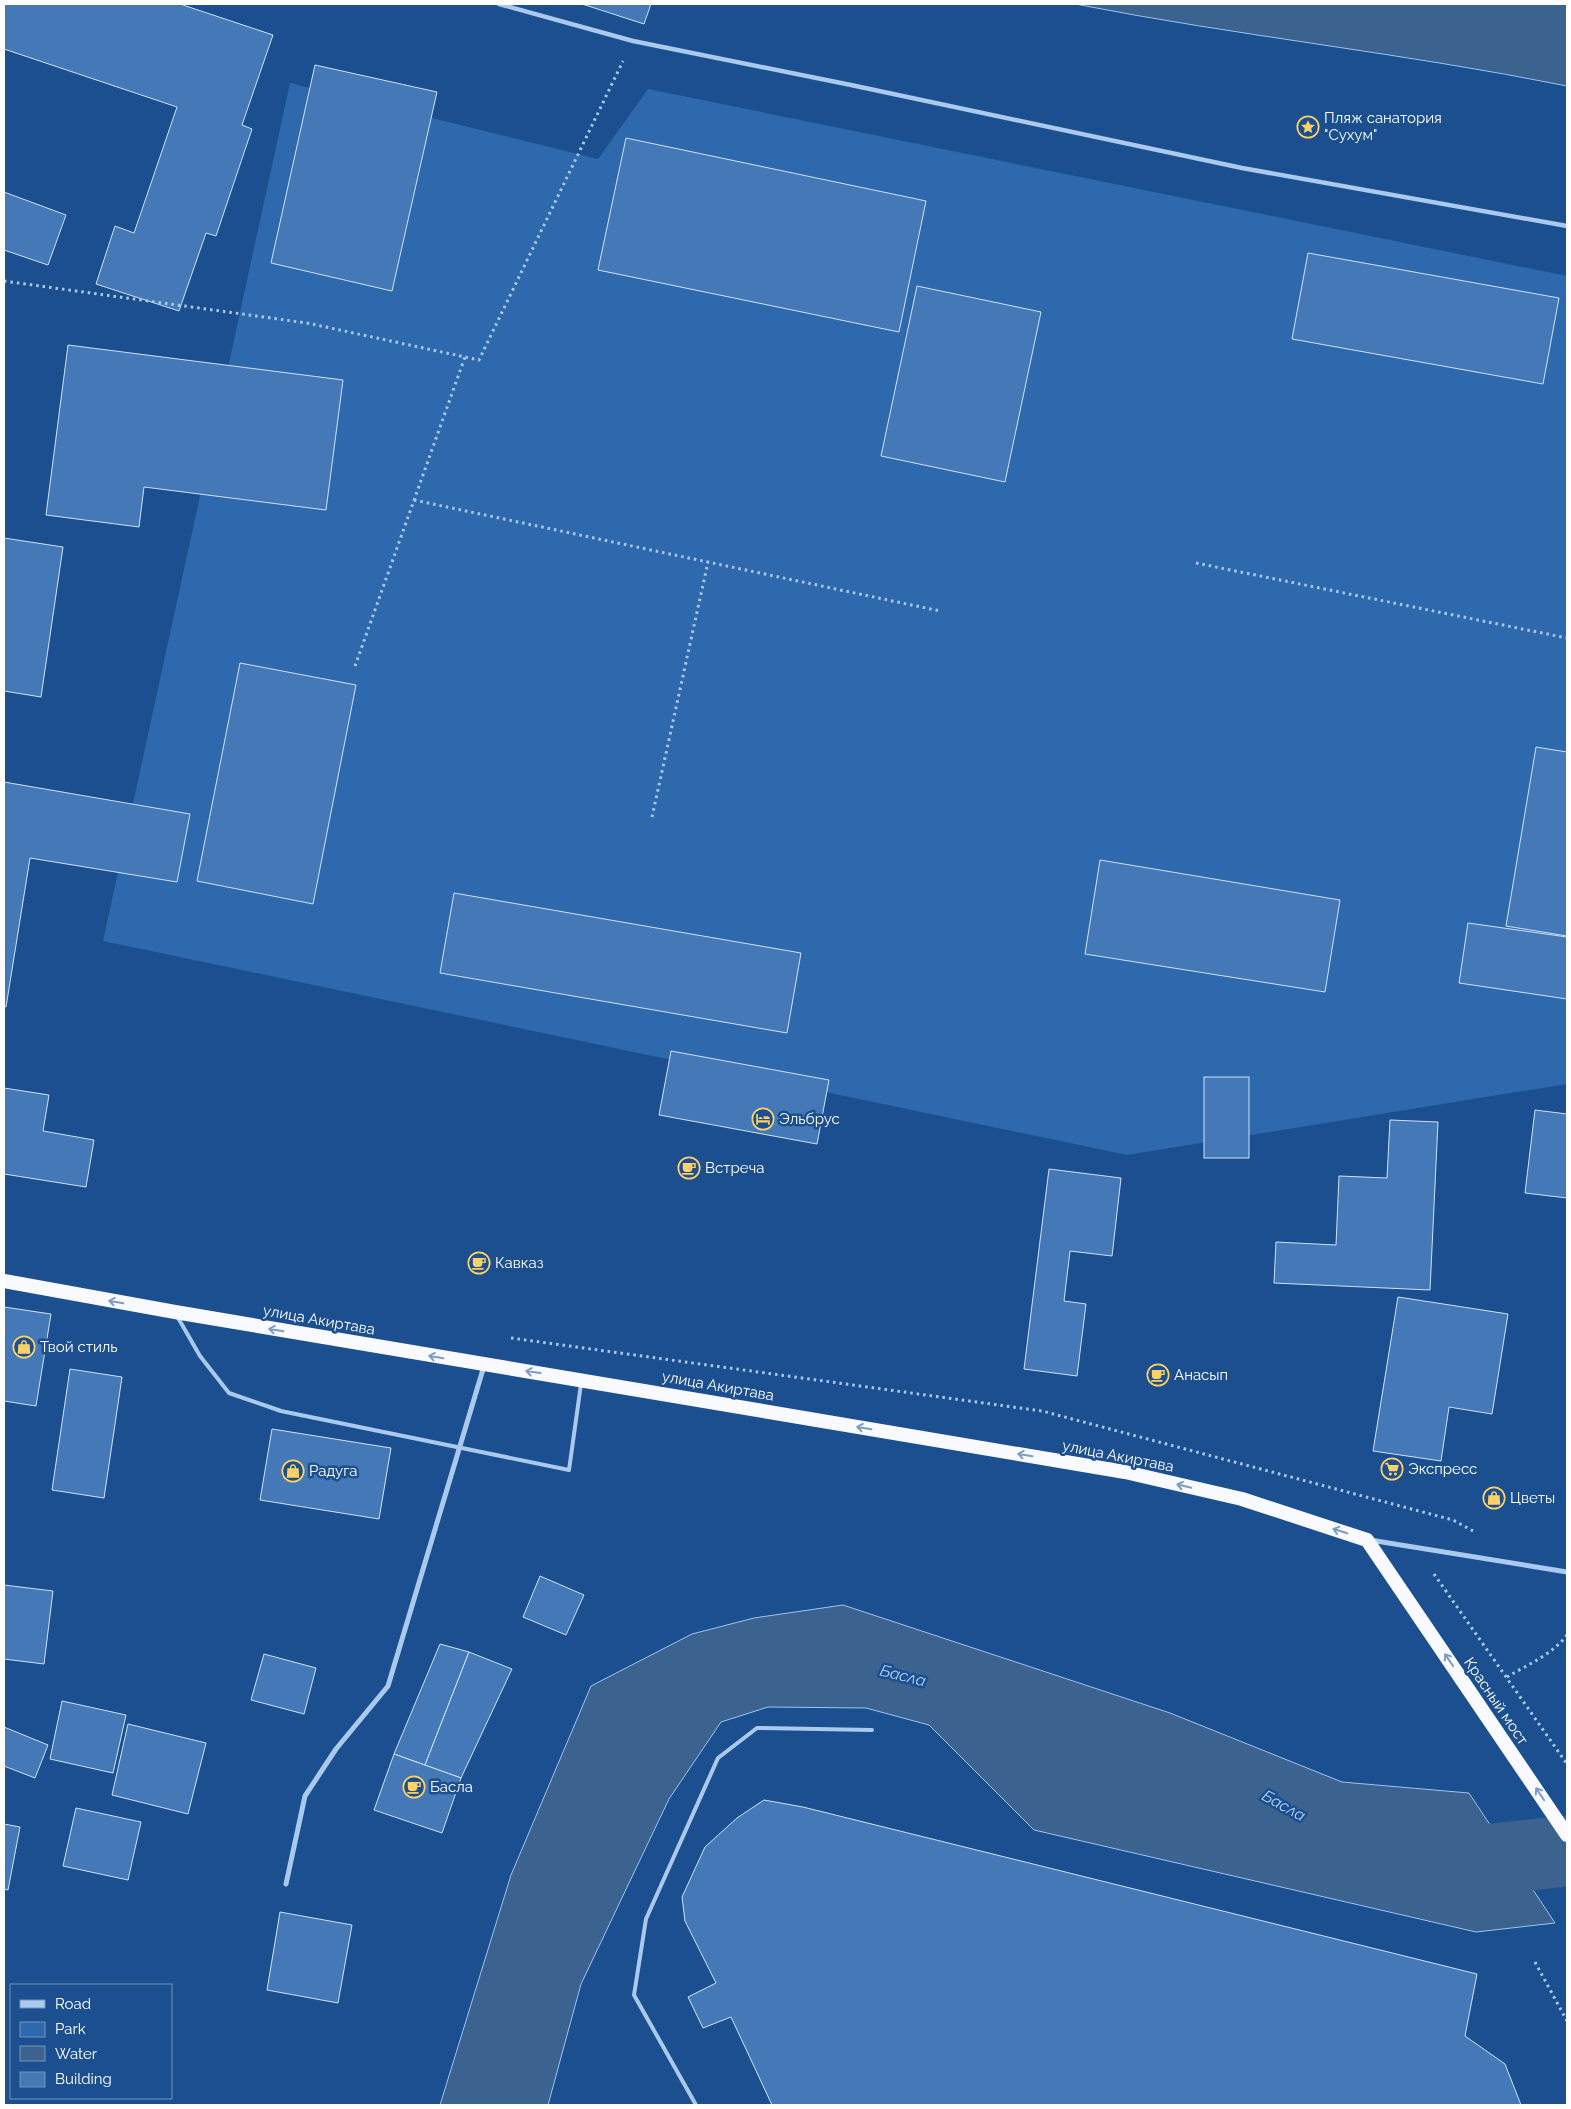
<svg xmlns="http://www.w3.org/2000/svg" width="1571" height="2109" font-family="Raleway,sans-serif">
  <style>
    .green { fill: #2e69ad }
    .water { fill: #3c6290; stroke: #9cc4f0 }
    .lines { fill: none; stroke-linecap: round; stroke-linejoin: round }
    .river { stroke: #3c6290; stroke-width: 71 }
    .building { fill: #4478b7; stroke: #cfe3fa }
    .path { stroke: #a9c9ee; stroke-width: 3; stroke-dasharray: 2.5 4; stroke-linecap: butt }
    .service { stroke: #a9c9ee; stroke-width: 4 }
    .pedestrian { stroke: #a9c9ee; stroke-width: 4.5 }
    .minor { stroke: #a9c9ee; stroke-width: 5 }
    .trunk { stroke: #f8faff; stroke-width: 14 }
    .oneway { stroke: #7e9cc1 }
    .labels { text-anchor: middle; stroke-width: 5; stroke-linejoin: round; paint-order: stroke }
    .poi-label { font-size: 15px; fill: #fff; stroke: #1b4f8f; text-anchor: start }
    .street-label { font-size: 15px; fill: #fff; stroke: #1b4f8f }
    .water-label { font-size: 16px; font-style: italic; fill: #b5d3f5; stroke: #1b4f8f }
  </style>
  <rect width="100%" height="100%" fill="#1b4f8f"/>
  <polygon class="green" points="290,83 598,159 648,89 1567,276 1567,1084 1127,1155 103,941"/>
  <g class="water">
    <path d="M1075,4H1567V86C1404,53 1238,36 1075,4Z"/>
    <polygon points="843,1605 1170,1713 1342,1782 1469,1793 1555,1923 1476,1932 1034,1830 929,1725 866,1708 768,1707 721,1722 669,1799 581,1984 548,2105 440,2105 511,1875 591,1686 692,1634 754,1618"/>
  </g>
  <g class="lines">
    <polyline class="river" points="1414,1860 1455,1863 1567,1851"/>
  </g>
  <g class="building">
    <polygon points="4,4 180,4 273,35 242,125 252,129 216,236 206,233 179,311 96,284 115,226 134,233 177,107 4,49"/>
    <polygon points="582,4 651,4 644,24"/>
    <polygon points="315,65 437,92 392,291 271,263"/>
    <polygon points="626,138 926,201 899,332 598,270"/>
    <polygon points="4,192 66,215 48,265 4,250"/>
    <polygon points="1308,253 1559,298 1543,384 1292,339"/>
    <polygon points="917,286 1041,312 1005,482 881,456"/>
    <polygon points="68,345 343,380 326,510 144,487 139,527 46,515"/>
    <polygon points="4,538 63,547 41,697 4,691"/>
    <polygon points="240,663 356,685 313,904 197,881"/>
    <polygon points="1536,747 1567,752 1567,936 1506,926"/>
    <polygon points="4,782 190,814 177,882 30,858 6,1007 4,1006"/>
    <polygon points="1100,860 1340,900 1325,992 1085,954"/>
    <polygon points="454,893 801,953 787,1033 440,973"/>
    <polygon points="1468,923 1567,937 1567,999 1459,983"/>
    <polygon points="671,1051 829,1080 817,1144 659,1115"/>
    <rect x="1204" y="1077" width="45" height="81"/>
    <polygon points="4,1088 49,1095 43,1131 94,1140 86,1187 4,1174"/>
    <polygon points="1535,1110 1567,1114 1567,1198 1525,1193"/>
    <polygon points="1390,1120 1438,1122 1430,1290 1274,1283 1276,1242 1336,1245 1339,1176 1387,1178"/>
    <polygon points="1049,1169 1121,1178 1112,1256 1070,1251 1064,1301 1086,1304 1077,1376 1024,1369"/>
    <polygon points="1398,1297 1508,1314 1492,1414 1449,1407 1441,1461 1373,1451"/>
    <polygon points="4,1307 51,1314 36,1406 4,1401"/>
    <polygon points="70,1369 122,1377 104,1498 52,1490"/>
    <polygon points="272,1429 391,1448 379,1519 260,1500"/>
    <polygon points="540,1576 584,1595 566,1635 523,1617"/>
    <polygon points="4,1585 53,1591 44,1664 4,1659"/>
    <polygon points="440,1644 469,1652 425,1765 394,1754"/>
    <polygon points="469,1652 512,1669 461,1778 425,1765"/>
    <polygon points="264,1654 316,1668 304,1714 251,1700"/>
    <polygon points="62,1701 126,1715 113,1773 50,1759"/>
    <polygon points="128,1724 206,1743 188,1814 112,1795"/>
    <polygon points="4,1727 48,1745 35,1778 4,1766"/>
    <polygon points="394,1754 461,1778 442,1833 374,1810"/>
    <polygon points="764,1800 803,1807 1477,1974 1465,2036 1505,2064 1521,2105 772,2105 731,2017 703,2028 688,1997 716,1983 685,1921 682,1897 705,1847 737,1818"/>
    <polygon points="76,1808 141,1822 128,1880 63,1866"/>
    <polygon points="4,1824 20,1827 8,1890 4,1889"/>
    <polygon points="280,1912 352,1925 338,2003 267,1990"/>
  </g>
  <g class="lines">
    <g class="path">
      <polyline points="4,281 307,323 479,360 623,61"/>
      <polyline points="414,500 940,611"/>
      <polyline points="1196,563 1567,638"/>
      <polyline points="355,666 465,357"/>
      <polyline points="652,817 708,562"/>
      <polyline points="511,1338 1042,1411 1453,1520 1475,1532"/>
      <polyline points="1434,1574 1567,1764"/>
      <path d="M1507,1677C1527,1665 1553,1654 1567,1635"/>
      <polyline points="1535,1962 1567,2021"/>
    </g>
    <g class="service">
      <polyline points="177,1316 200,1356 229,1393 281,1411 569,1470 581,1384"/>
      <polyline points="696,2105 634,1995 646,1919 718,1758 757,1728 872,1730"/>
    </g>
    <polyline class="pedestrian" points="499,4 633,41 851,85 1242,168 1567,226"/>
    <g class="minor">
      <polyline points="1370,1540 1567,1572"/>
      <polyline points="286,1884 305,1796 336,1749 388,1686 484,1366"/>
    </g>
    <polyline class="trunk" points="4,1281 175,1312 1125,1472 1242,1499 1367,1540 1567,1835"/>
  </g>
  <defs><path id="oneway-shaft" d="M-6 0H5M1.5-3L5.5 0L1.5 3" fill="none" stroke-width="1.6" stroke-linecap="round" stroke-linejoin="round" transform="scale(1.25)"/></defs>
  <g class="oneway">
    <use href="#oneway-shaft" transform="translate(116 1302) rotate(-170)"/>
    <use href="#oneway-shaft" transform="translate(276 1330) rotate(-170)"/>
    <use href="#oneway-shaft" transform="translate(436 1357) rotate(-170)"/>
    <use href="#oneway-shaft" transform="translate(533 1372) rotate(-172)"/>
    <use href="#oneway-shaft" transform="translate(864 1428) rotate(-170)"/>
    <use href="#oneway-shaft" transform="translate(1025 1455) rotate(-170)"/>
    <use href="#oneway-shaft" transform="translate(1184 1486) rotate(-167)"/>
    <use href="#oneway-shaft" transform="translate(1340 1531) rotate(-162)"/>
    <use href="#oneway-shaft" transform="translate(1449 1660) rotate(-124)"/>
    <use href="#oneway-shaft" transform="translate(1540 1794) rotate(-124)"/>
  </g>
  <defs>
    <g id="sight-ring" transform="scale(1.125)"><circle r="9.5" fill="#1b4f8f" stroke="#ffd166" stroke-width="1.5"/><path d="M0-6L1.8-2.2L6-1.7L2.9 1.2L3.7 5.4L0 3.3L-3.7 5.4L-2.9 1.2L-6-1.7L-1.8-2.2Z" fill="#ffd166"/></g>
    <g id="hotel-ring" transform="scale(1.125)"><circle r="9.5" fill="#1b4f8f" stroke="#ffd166" stroke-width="1.5"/><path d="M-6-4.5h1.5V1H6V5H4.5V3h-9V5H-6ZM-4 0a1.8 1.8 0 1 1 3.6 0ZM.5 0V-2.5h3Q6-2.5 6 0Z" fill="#ffd166"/></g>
    <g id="cafe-ring" transform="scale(1.125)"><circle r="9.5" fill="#1b4f8f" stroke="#ffd166" stroke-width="1.5"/><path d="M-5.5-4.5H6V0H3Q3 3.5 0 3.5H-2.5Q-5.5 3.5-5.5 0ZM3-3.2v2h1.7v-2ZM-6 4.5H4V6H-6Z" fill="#ffd166"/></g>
    <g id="shop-ring" transform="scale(1.125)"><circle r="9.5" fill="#1b4f8f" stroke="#ffd166" stroke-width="1.5"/><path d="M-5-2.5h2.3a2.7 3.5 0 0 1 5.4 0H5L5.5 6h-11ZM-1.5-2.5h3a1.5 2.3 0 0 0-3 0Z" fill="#ffd166"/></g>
    <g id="supermarket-ring" transform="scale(1.125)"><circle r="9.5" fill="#1b4f8f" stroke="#ffd166" stroke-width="1.5"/><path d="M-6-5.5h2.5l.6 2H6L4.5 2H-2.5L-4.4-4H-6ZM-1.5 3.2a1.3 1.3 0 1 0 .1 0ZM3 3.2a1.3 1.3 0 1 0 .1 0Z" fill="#ffd166"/></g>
  </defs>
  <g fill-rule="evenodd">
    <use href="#sight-ring" x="1308" y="127"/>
    <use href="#hotel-ring" x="763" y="1119"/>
    <use href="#cafe-ring" x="689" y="1168"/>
    <use href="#cafe-ring" x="479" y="1263"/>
    <use href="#shop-ring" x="24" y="1347"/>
    <use href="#cafe-ring" x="1158" y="1375"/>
    <use href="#supermarket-ring" x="1392" y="1469"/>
    <use href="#shop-ring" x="293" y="1471"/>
    <use href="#shop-ring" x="1494" y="1498"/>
    <use href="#cafe-ring" x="414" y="1787"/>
  </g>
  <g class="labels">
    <g class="poi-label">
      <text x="1324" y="123">Пляж санатория<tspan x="1324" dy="17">"Сухум"</tspan></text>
      <text x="779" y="1124">Эльбрус</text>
      <text x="705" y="1173">Встреча</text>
      <text x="495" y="1268">Кавказ</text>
      <text x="40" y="1352">Твой стиль</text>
      <text x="1174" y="1380">Анасып</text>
      <text x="1408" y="1474">Экспресс</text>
      <text x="309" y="1476">Радуга</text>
      <text x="1510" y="1503">Цветы</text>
      <text x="430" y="1792">Басла</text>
    </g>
    <g class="street-label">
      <text transform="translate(319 1320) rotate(10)" y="5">улица Акиртава</text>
      <text transform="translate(718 1386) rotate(10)" y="5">улица Акиртава</text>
      <text transform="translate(1118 1456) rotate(11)" y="5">улица Акиртава</text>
      <text transform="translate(1496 1701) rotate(56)" y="5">Красный мост</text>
    </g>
    <g class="water-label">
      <text transform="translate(903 1675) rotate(14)" y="6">Басла</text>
      <text transform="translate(1284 1805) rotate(29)" y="6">Басла</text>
    </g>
  </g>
  <rect width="1571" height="2109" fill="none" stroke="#ffffff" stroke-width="10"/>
  <rect x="10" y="1984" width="162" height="115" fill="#1b4f8f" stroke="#7695bc"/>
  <rect x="20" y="2000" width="25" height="8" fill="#a9c9ee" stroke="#7695bc"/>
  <text x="55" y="2009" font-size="15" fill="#ffffff">Road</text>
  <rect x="20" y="2022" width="25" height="15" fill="#2e69ad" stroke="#7695bc"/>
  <text x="55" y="2034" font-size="15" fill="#ffffff">Park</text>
  <rect x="20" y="2046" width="25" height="15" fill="#3c6290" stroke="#7695bc"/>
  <text x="55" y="2059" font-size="15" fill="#ffffff">Water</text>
  <rect x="20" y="2072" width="25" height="15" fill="#4478b7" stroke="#7695bc"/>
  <text x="55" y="2084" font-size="15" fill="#ffffff">Building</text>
</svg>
